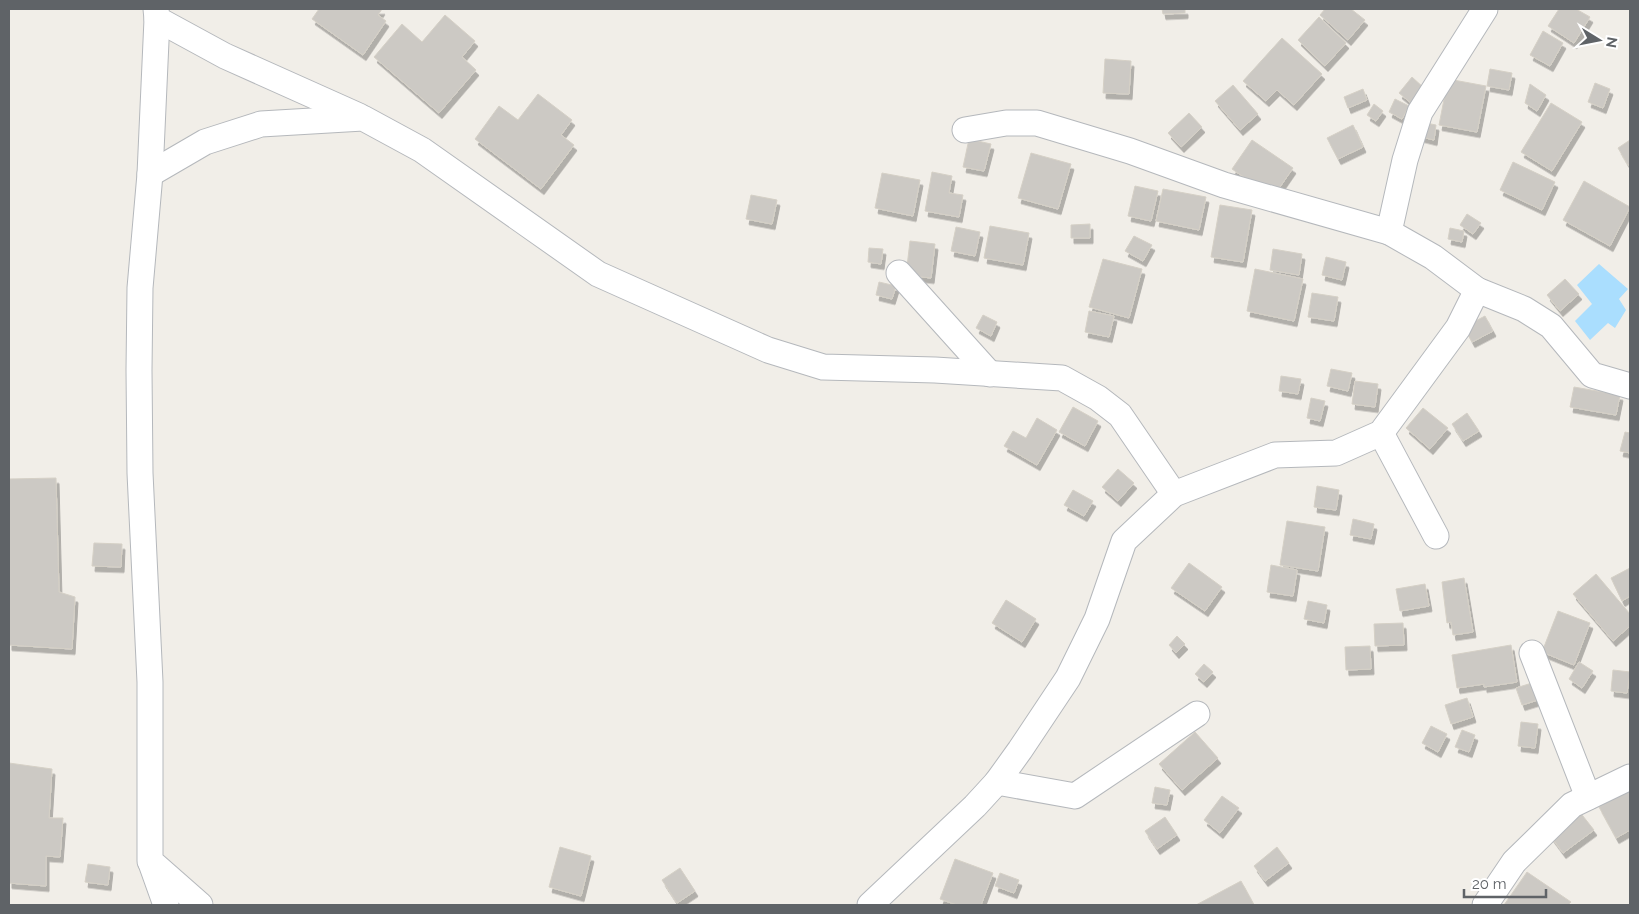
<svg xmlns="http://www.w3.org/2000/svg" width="1639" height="914" font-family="Raleway,sans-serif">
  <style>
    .water { fill: #aadefe }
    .building { fill: #ccc9c4; stroke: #d5d0c6; filter: url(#shadow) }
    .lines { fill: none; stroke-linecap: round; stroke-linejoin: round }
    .street-casing { stroke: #b5b8bc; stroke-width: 27 }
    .street { stroke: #fff; stroke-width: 25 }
  </style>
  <defs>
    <filter id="shadow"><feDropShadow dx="3" dy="5.5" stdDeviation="0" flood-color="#0004"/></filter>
  </defs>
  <rect width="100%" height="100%" fill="#f1eee8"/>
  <polygon class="water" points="1599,264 1628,289 1619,299 1626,310 1615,328 1608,323 1590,340 1575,321 1592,304 1577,285"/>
  <g class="building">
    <polygon points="319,9 382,9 378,15 386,21 363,55 312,19"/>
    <polygon points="1162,9 1185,9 1185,13 1163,14"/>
    <polygon points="1325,9 1351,9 1365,20 1348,40 1320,15"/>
    <polygon points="1559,9 1576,9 1590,17 1574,43 1548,26"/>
    <polygon points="445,15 475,41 462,57 476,70 439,113 374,57 402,24 422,42"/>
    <polygon points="1319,17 1346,43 1325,66 1298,40"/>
    <polygon points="1543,31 1563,43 1550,66 1530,55"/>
    <polygon points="1282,38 1322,74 1294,105 1277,90 1266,101 1243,81"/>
    <polygon points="1105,59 1131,61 1129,94 1103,93"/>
    <polygon points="1490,69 1512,73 1509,90 1487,86"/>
    <polygon points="1412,77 1424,88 1411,103 1399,93"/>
    <polygon points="1448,79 1486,86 1477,132 1439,125"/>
    <polygon points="1595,83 1610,89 1603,108 1588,102"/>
    <polygon points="1530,84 1546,95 1537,111 1525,103"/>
    <polygon points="1233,85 1258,114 1240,130 1215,101"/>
    <polygon points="1363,89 1367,100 1348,108 1344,97"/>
    <polygon points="538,94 572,120 561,135 574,145 541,189 475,139 499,106 518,120"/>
    <polygon points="1395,99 1409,106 1402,119 1389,112"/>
    <polygon points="1551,103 1582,122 1552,171 1521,152"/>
    <polygon points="1374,104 1383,111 1376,121 1367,115"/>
    <polygon points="1189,113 1202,127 1181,147 1168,133"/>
    <polygon points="1421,122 1436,125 1434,140 1418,136"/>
    <polygon points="1353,125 1363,147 1338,159 1327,138"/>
    <polygon points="969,139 991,144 984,171 963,167"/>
    <polygon points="1252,140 1293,168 1273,197 1232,169"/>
    <polygon points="1630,140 1630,164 1628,165 1618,148"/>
    <polygon points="1031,153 1071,164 1058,209 1018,198"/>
    <polygon points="1513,162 1555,182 1542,210 1500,190"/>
    <polygon points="932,172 952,176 949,193 963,195 959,217 925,211"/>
    <polygon points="882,173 920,180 913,216 875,208"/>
    <polygon points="1584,181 1630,207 1610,246 1563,220"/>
    <polygon points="1135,186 1158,191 1151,221 1128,216"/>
    <polygon points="1163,189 1206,197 1199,230 1156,221"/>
    <polygon points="751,195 777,200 772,224 746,219"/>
    <polygon points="1220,205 1252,210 1243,262 1211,257"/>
    <polygon points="1467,214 1481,223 1473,234 1460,225"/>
    <polygon points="1090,224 1090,238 1071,238 1071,225"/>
    <polygon points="990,226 1029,233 1023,265 984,258"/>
    <polygon points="956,227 980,232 975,256 951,251"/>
    <polygon points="1450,228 1464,231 1462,242 1448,239"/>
    <polygon points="1134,236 1152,245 1143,261 1125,251"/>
    <polygon points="910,241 935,244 931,278 906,275"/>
    <polygon points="869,248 883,249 881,264 868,262"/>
    <polygon points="1273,249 1302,254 1299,275 1270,270"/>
    <polygon points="1326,257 1346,262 1342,280 1322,275"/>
    <polygon points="1103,259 1142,269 1129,318 1089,307"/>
    <polygon points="1255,269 1303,279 1294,321 1247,311"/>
    <polygon points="1565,279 1579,294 1560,311 1547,295"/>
    <polygon points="879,282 896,286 892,299 876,295"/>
    <polygon points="1312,293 1338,297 1334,321 1308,317"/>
    <polygon points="1089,311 1114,316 1109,337 1085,332"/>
    <polygon points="983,315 997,322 991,336 976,328"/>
    <polygon points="1485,316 1493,331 1472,342 1464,327"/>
    <polygon points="1331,369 1352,373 1348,391 1327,386"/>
    <polygon points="1281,376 1301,379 1298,394 1279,391"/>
    <polygon points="1355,381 1378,384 1375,407 1352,404"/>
    <polygon points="1574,387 1620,395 1616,415 1570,407"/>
    <polygon points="1311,398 1325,401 1320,421 1307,418"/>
    <polygon points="1073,407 1098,421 1085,446 1059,432"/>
    <polygon points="1423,408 1448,428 1430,449 1406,428"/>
    <polygon points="1467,413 1479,431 1463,441 1452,424"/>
    <polygon points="1037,418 1057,430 1037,465 1004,446 1013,431 1026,438"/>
    <polygon points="1625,432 1630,433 1630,453 1620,451"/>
    <polygon points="1118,469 1134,483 1118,501 1102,487"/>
    <polygon points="56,478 59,592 75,597 72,649 9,645 9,479"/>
    <polygon points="1317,486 1339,490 1336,510 1314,507"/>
    <polygon points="1073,490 1093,501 1084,516 1064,505"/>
    <polygon points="1353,519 1374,524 1371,539 1350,535"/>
    <polygon points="1287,521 1325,527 1318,571 1280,565"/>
    <polygon points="94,543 122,544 121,567 92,566"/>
    <polygon points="1189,563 1222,587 1205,611 1171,588"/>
    <polygon points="1271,565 1297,570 1293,596 1267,592"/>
    <polygon points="1630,568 1630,596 1622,601 1611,578"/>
    <polygon points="1596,574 1630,614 1630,626 1613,641 1573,594"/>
    <polygon points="1464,578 1473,632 1453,635 1451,622 1447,623 1442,582"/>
    <polygon points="1425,584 1429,606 1400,611 1396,589"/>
    <polygon points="1006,600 1036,619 1022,642 992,623"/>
    <polygon points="1308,601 1327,605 1324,623 1304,619"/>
    <polygon points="1558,611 1590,623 1574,665 1542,652"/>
    <polygon points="1403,623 1404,645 1375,646 1374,624"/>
    <polygon points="1177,636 1185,644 1176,653 1169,645"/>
    <polygon points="1511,645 1517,682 1484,687 1484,684 1457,688 1452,655"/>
    <polygon points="1370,646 1371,669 1346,670 1345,647"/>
    <polygon points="1579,662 1593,671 1582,688 1569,679"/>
    <polygon points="1204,664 1213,672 1204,682 1195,674"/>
    <polygon points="1613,670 1630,672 1627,693 1611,691"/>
    <polygon points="1535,682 1541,699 1522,705 1516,688"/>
    <polygon points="1467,698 1473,717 1451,724 1445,705"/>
    <polygon points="1521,722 1538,724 1535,748 1518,746"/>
    <polygon points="1431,726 1447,734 1438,752 1422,743"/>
    <polygon points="1462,730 1475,735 1469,752 1455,747"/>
    <polygon points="1195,732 1218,758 1182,790 1159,764"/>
    <polygon points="9,763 52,769 49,818 63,818 60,857 46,856 46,886 9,883"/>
    <polygon points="1155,787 1170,790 1167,805 1152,803"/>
    <polygon points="1630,789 1630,830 1616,838 1599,807"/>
    <polygon points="1222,796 1239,808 1220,833 1204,820"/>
    <polygon points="1579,811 1594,830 1563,853 1549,834"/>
    <polygon points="1165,817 1177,835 1157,849 1145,831"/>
    <polygon points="560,847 591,856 581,896 549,887"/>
    <polygon points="1277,847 1289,863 1265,881 1254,866"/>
    <polygon points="955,859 993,873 981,905 957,905 940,899"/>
    <polygon points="88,864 110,867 108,885 85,882"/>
    <polygon points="680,868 695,891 677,903 662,880"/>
    <polygon points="1527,872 1571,902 1568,905 1504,905"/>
    <polygon points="1000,873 1019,880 1014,893 995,886"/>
    <polygon points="1241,881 1254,905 1196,905"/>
  </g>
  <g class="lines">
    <g class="street-casing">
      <g id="street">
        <polyline points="156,9 157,19 225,56 359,116"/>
        <polyline points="1485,9 1420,112 1405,160 1389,232 1433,257 1477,290 1524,309 1551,326 1592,375 1630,386"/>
        <polyline points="157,19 150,174 140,288 139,370 140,473 150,682 150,861 200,905"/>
        <polyline points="965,130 1006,123 1037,123 1130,151 1224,185 1389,232"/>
        <polyline points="150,174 205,142 261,124 363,118 422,150 598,274 768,350 823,367 935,370 1062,378 1098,398 1120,415 1174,494"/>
        <polyline points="899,273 990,374"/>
        <polyline points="1381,433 1436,536"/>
        <polyline points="1532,653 1588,797"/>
        <polyline points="997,782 1075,796 1197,714"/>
        <polyline points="151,863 166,905"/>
        <polyline points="870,905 975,806 997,782 1020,750 1068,678 1097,619 1124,541 1174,494 1275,455 1336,453 1381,433 1458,328 1477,290"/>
        <polyline points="1485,905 1514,862 1572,805 1630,777"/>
      </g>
    </g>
    <use href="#street" class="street"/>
  </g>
  <rect width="1639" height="914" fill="none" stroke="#5f6367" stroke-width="20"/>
  <g transform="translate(1599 40) rotate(100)" stroke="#ffffff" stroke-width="4" paint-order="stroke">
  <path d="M0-4L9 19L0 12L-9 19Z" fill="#5f6367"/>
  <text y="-8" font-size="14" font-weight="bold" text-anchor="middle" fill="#5f6367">N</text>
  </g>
  <path d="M1464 889v8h82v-8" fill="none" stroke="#5f6367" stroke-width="2.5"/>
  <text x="1472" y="889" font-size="15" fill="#5f6367" stroke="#ffffff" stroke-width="4" paint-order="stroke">20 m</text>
</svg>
